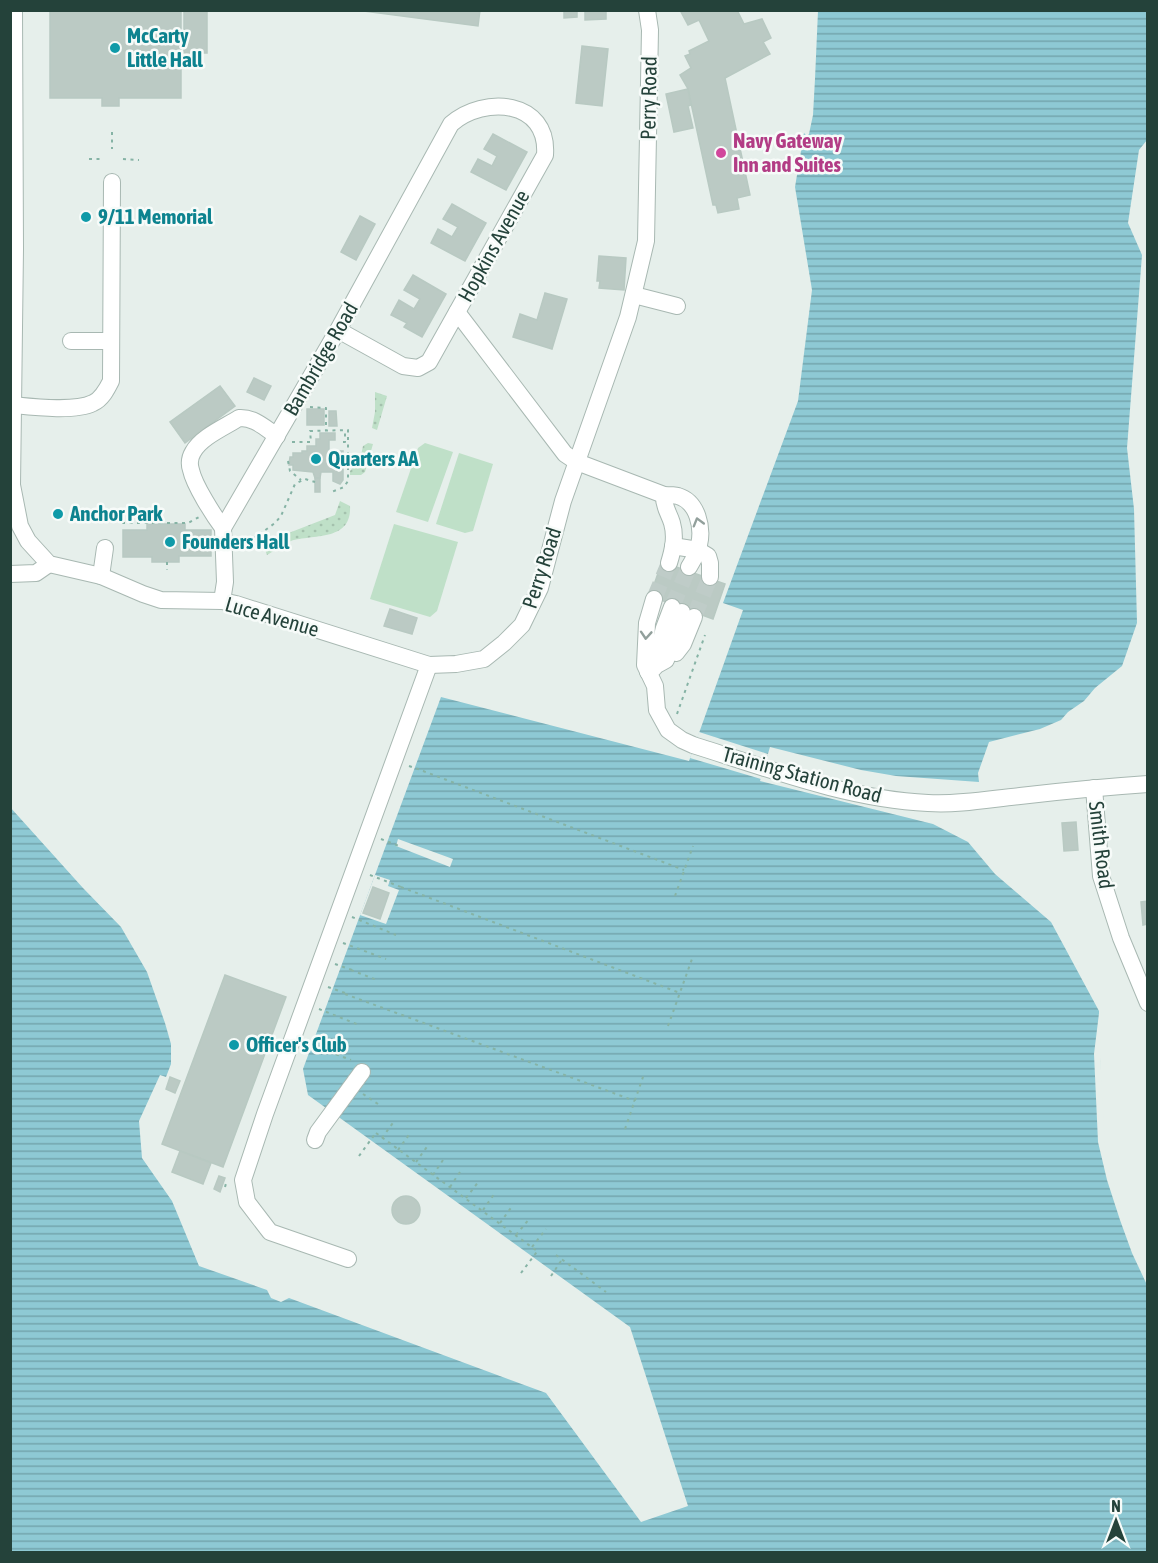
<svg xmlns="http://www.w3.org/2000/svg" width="1158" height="1563" font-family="'Asap Condensed',sans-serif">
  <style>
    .garden { fill: url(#garden-dots) }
    .pitch { fill: #bfe0c8 }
    .water { fill: url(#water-rules) }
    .pier { fill: #e6efeb }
    .building { fill: #bbcac4; stroke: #b8c9c2; stroke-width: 1.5 }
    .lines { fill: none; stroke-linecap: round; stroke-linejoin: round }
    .minor-tunnel { stroke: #bfccc8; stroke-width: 16; stroke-dasharray: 16 8; stroke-linecap: butt }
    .minor-casing { stroke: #a8b8b2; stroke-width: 18 }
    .path { stroke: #86b3a5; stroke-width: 2; stroke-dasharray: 3 4.5; stroke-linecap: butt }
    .minor { stroke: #fff; stroke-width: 16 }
    .oneway { stroke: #92a09c }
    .culture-dot { fill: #0f9aa8; stroke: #f7fbf9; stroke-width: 2 }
    .hotel-dot { fill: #d1479c; stroke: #f7fbf9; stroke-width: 2 }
    .labels { text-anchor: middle; stroke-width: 5; stroke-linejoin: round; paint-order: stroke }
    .culture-label { font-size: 21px; font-weight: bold; fill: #0d838f; stroke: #f7fbf9; text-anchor: start }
    .street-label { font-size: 21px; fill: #24423a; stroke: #f7fbf9 }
    .hotel-label { font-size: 21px; font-weight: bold; fill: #b23c85; stroke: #f7fbf9; text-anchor: start }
  </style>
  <defs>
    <pattern id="garden-dots" width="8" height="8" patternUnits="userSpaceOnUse" patternTransform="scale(1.5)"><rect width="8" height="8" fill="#bfe0c8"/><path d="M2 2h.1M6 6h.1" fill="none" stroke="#a4c1ad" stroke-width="1.8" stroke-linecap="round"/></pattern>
    <pattern id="water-rules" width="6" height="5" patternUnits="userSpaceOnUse" patternTransform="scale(1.5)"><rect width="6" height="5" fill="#8ec9d4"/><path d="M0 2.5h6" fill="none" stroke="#74a5ad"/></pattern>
  </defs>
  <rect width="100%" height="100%" fill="#e6efeb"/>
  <g class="garden">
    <polygon points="375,392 387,396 377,430 372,428 375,412"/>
    <polygon points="368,443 373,444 365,472 361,475 350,475 350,471 360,460 363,446"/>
    <path d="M340,501L350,506C352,542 313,534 291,541C282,544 275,551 267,555L264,547L281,536L335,515Z"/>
  </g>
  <g class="pitch">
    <polygon points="425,443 453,452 428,522 396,512 418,448"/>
    <polygon points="459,453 493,464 473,531 465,533 436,524"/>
    <polygon points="394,524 458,542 437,611 430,617 370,599"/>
  </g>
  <polygon class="water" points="815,11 1147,11 1147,140 1139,150 1128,223 1142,255 1127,448 1134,509 1137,623 1122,666 1095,688 1084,701 1068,712 1061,720 1040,729 989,742 978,773 979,782 896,776 861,770 770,747 760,781 933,824 968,842 995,874 1051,922 1099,1011 1102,1148 1116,1205 1147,1280 1147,1552 11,1552 10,807 83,888 121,927 147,972 165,1023 171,1044 171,1064 166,1077 160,1075 139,1121 142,1158 172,1201 199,1266 267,1290 271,1298 281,1302 289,1298 546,1393 641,1522 688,1506 630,1327 308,1095 303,1069 441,697 689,761 743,610 723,603 798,401 812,290 795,187 804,133 808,132 813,94"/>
  <g class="pier">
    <polygon points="814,11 818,11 815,79 813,115 809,134 807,136 804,133 810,93"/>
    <polygon points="699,732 768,754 761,779 690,758"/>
    <polygon points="398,839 453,859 450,867 396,846"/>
    <polygon points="375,875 390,880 388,886 399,890 386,924 360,915"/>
    <polygon points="1100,1005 1102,1011 1100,1051 1105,1147 1119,1205 1134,1243 1148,1273 1147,1285 1132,1253 1120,1220 1107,1180 1098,1142 1094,1054"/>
  </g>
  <g class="building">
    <polygon points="50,10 181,10 181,98 119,98 119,106 102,106 102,98 50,98"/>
    <rect x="184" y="10" width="23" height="43"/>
    <polygon points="356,10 480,10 478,26"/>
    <polygon points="564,10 577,10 577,17 564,18"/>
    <polygon points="585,10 606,10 606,19 585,20"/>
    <polygon points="680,10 737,10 744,24 762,19 771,38 763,42 770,54 725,78 750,195 737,198 739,209 718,213 716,205 713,205 688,89 680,75 691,68 685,56 690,54 689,51 709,41 699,20 688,25"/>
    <polygon points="582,46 608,49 602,106 576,103"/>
    <polygon points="688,89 691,105 688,106 693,128 674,132 666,94"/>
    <polygon points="493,134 527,152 506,190 471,172 478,159 492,166 497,156 484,149"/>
    <polygon points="452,204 486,223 465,261 431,243 438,229 452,237 458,227 443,219"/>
    <polygon points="360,216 375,224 356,260 341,252"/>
    <polygon points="599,256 626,258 624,290 599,288 600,281 597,281"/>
    <polygon points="413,275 446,294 422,337 404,327 407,323 391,315 399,300 414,309 420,299 404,290"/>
    <polygon points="545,293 567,299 552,349 513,337 520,314 537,320"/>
    <polygon points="254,378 271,386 264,400 247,392"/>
    <polygon points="220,386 235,406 185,443 170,422"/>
    <rect x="307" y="409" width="17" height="16"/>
    <polygon points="329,411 336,411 337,426 329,426"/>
    <polygon points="320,433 335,433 335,440 329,440 329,451 343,451 343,480 340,484 333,481 333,472 321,472 320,478 315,478 313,472 293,470 293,465 289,465 290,457 293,457 293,453 302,453 302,451 307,451 307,446 316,446 316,439 320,439"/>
    <rect x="315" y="478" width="5" height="14"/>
    <polygon points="147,524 185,524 185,530 211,530 211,538 218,538 218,546 211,546 211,556 179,556 179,562 152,562 152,557 123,557 123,530 147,530"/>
    <polygon points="662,562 725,584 713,619 650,596"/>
    <polygon points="390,609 417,618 412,634 384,626"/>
    <polygon points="1076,822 1078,850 1064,851 1062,823"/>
    <polygon points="373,887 389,893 380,919 363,913"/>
    <polygon points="1148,901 1148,924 1143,925 1141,902"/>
    <polygon points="225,975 286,997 223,1167 162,1144"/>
    <polygon points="170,1077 180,1081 175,1093 166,1089"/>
    <polygon points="180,1151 211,1163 203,1184 172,1172"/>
    <polygon points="219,1176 225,1178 220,1192 214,1189"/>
    <circle cx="406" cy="1210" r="14"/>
  </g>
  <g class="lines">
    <g class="minor-tunnel">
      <polyline points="654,599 669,563"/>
      <polyline points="672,607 689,567"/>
      <polyline points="694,617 710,577"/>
    </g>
    <g class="minor-casing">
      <g id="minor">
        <polyline points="14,10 15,249 12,485 20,526 28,541 49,564 101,576 143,594 161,600 222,601 236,604 429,665 456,664 484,659 504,643 522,625 540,588 563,501 628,317 646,241 650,30 647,10"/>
        <polyline points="634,295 677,306"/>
        <path d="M457,312L565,454L577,462L664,495C668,495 674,495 678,496C698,502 703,528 699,545C698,553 693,560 689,567"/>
        <polyline points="71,341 111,341"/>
        <path d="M13,405C33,407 75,412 93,403C102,399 107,389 111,381L112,182"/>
        <path d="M664,495C663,506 669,513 672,523C676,537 673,550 669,563"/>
        <path d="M223,528C214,516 194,485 191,470C189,464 190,457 193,452C201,437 225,427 239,418C254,417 265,428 277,436"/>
        <polyline points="673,546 698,550 708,556 710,563 710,577"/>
        <polyline points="10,574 36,573 49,564"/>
        <polyline points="101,576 105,548"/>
        <path d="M654,599L647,623L645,665L655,686L657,710L668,730L682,740L693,745C770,769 847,799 928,803C959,805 990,799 1020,796C1062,791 1105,787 1148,784"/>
        <path d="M222,601L225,582L223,528L338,330L451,124C484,95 549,100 545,155L429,362L418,368L403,366L338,330"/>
        <polyline points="676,653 683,644 694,617"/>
        <polyline points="657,665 666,660 682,612"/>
        <polyline points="648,672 654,668 664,628 672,607"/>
        <polyline points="1094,788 1101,876 1121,938 1148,1003"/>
        <polyline points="315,1140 318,1132 362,1072"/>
        <polyline points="348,1259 270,1232 247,1202 243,1180 265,1114 429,665"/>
      </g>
    </g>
    <g class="path">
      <polyline points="112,132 112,149"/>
      <polyline points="89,159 103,159"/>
      <polyline points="123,159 139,160"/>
      <polyline points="310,407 326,408 326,430"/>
      <polyline points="292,442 311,442 310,431 348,430 348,481 344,487 329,493"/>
      <polyline points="343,442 345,442 345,430"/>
      <polyline points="288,461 290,471 301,480"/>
      <polyline points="122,523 188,523 199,517"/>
      <polyline points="240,543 246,544 275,523 281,516 295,484 305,479 315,482"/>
      <polyline points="167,562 167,570"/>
      <polyline points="677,714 705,635"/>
      <polyline points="409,766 424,771"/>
      <polyline points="423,771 684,870"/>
      <polyline points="381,839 399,846"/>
      <polyline points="370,875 401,887"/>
      <polyline points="401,887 680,993"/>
      <polyline points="675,896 693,846"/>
      <polyline points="352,917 396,935"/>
      <polyline points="343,943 386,959"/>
      <polyline points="335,964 352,970"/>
      <polyline points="351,970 377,980"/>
      <polyline points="328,987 345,993"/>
      <polyline points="345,994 635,1101"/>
      <polyline points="319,1009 359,1025"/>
      <polyline points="668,1026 692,959"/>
      <polyline points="307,1043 321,1048"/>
      <polyline points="322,1049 351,1060"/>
      <polyline points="363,1094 378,1104"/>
      <polyline points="625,1129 644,1074"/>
      <polyline points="376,1133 537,1251"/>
      <polyline points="382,1138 395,1120"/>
      <polyline points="398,1150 411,1132"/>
      <polyline points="359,1156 375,1134 377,1135"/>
      <polyline points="416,1162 429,1144"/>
      <polyline points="433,1175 445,1157"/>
      <polyline points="225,1187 227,1180"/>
      <polyline points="450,1187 462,1169"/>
      <polyline points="466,1198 479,1181"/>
      <polyline points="483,1210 495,1193"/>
      <polyline points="500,1223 513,1205"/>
      <polyline points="516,1235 530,1218"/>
      <polyline points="532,1247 546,1229"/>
      <polyline points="556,1255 606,1292"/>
      <polyline points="521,1273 539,1249"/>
      <polyline points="551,1276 561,1261"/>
    </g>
    <use href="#minor" class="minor"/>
  </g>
  <defs><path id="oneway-chevron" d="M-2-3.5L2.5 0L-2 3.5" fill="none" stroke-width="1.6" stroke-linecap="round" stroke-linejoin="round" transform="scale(1.5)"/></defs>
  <g class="oneway">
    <use href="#oneway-chevron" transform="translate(698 522) rotate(-106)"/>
    <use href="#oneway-chevron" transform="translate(646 635) rotate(94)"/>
  </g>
  <g class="culture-dot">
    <circle cx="115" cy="48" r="6"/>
    <circle cx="86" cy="217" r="6"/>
    <circle cx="316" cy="459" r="6"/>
    <circle cx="58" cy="514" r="6"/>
    <circle cx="170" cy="542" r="6"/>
    <circle cx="234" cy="1045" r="6"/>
  </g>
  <circle class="hotel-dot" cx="721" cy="153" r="6"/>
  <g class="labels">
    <g class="culture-label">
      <text x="127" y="43">McCarty<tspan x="127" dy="24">Little Hall</tspan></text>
      <text x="98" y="224">9/11 Memorial</text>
      <text x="328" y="466">Quarters AA</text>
      <text x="70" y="521">Anchor Park</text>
      <text x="182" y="549">Founders Hall</text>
      <text x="246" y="1052">Officer's Club</text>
    </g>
    <g class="street-label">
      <text transform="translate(649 98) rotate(-89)" y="7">Perry Road</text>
      <text transform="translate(494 246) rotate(-61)" y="7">Hopkins Avenue</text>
      <text transform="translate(321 359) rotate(-60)" y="7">Bambridge Road</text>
      <text transform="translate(542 568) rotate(-72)" y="7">Perry Road</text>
      <text transform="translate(272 617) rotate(16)" y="7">Luce Avenue</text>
      <text transform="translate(802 775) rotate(15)" y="7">Training Station Road</text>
      <text transform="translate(1101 845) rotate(83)" y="7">Smith Road</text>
    </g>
    <g class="hotel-label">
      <text x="733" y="148">Navy Gateway<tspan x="733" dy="24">Inn and Suites</tspan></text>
    </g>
  </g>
  <rect width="1158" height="1563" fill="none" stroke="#24423a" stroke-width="24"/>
  <g transform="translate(1116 1521)" stroke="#f7fbf9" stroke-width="4.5" paint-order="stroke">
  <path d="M0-4.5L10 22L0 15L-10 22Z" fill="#24423a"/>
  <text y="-9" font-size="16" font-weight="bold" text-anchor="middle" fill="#24423a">N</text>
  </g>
</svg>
